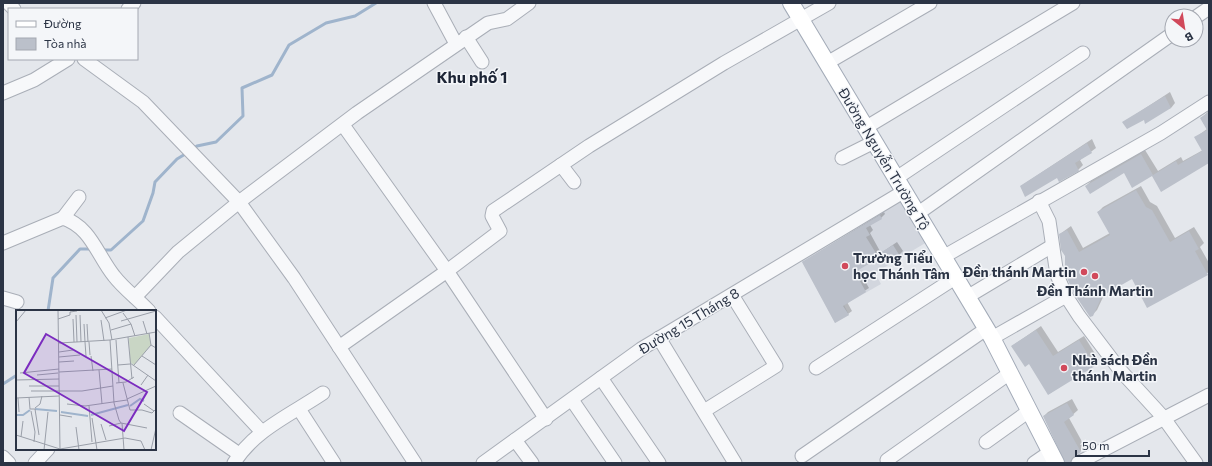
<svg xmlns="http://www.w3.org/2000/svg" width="1212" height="466" font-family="Commissioner,sans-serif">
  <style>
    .built { fill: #d2d6de }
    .shadow { fill: #0003 }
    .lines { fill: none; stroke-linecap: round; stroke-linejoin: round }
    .stream { stroke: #9fb4cc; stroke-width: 3 }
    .building { fill: #bbc0ca }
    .minor-casing { stroke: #a9aeb7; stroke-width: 15 }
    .major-casing { stroke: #a3abb8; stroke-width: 18 }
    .minor { stroke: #f7f8fa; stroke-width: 13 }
    .major { stroke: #fff; stroke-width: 16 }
    .poi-dot { fill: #d1495b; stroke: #f4f6f9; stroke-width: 1.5 }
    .labels { text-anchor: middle; stroke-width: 3; stroke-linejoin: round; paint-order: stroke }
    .street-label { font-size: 14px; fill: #2b3445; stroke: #f4f6f9 }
    .poi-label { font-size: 14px; font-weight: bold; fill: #2b3445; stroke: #f4f6f9; text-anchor: start }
    .quarter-label { font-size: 16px; font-weight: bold; fill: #1d2536; stroke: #f4f6f9 }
    .inset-river { fill: none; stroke: #9fb4cc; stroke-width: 2 }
    .inset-road { fill: none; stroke: #9a9fa9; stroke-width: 1 }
    .view { fill: #7b2cbf; fill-opacity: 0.15; stroke: #7b2cbf; stroke-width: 2 }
    .inset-edge { fill: none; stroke: #2b3445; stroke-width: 2 }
  </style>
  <rect width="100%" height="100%" fill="#e4e7ec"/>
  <polygon class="built" points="900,198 927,242 875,273 881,284 844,305 849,315 835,323 800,258"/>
  <g class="shadow">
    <polygon points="1170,92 1175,103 1171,108 1124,122"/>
    <polygon points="1209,111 1209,162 1161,190 1152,175 1124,172 1086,186 1091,181 1145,150 1158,171 1181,157 1183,161 1203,150 1196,137 1207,129 1201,118"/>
    <polygon points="1092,139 1096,148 1080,160 1083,165 1078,170 1021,186"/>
    <polygon points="1141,186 1150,202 1157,206 1175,238 1194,227 1204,243 1200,247 1209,263 1209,272 1148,306 1132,278 1105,293 1097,310 1092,315 1066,256 1060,234 1071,226 1083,248 1110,233 1098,212 1103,207"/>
    <polygon points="884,212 885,214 881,218 870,225 873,230 870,233 881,253 897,242 903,251 899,255 882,254 858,269 869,288 847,302 852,311 848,314 803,262"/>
    <polygon points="1041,326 1058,352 1084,336 1099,360 1049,394 1029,363 1012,346"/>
    <polygon points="1072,399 1078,410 1069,418 1085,447 1076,455 1075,462 1077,463 1066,463 1044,416 1048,412"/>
  </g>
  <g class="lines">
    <g class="stream">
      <polyline points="193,149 197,146 216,142 243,116 242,88 272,75 289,45 326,23 355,16 376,3"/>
      <polyline points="102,250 111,250 143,221 153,193 155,182 177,159 187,153"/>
      <polyline points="48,311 53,278 80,249 93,249"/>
      <polyline points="3,384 17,375"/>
    </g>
  </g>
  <g class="building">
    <polygon points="1165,96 1171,108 1145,124 1144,120 1127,129 1122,122"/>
    <polygon points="1209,112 1209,163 1161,192 1152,176 1132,188 1124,173 1090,194 1085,186 1141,154 1153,175 1176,161 1178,165 1202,151 1194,137 1207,130 1200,118"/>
    <polygon points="1087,143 1092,153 1075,163 1079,171 1059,182 1057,178 1025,197 1020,186"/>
    <polygon points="1136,190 1146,207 1152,210 1170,242 1189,231 1199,249 1195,251 1208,275 1147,308 1132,279 1102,296 1093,316 1090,317 1073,292 1065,273 1065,256 1061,250 1059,234 1067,230 1079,252 1110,235 1097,212"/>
    <polygon points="880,215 882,219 866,228 870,235 866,237 879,258 855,272 866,292 843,306 849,315 835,323 802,262"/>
    <polygon points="893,245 900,256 887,264 880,253"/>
    <polygon points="1036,330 1053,356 1079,340 1095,366 1048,395 1029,364 1025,367 1011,346"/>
    <polygon points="1067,403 1074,415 1064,422 1081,452 1072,458 1070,463 1065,463 1043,416"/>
  </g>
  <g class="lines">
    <g class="minor-casing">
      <g id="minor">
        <polyline points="8,3 14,9"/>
        <polyline points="434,3 456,44"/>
        <polyline points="128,9 134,3"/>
        <polyline points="1196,17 1209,8"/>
        <polyline points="466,37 482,62"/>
        <polyline points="84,59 143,102 239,202 294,278 415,463"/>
        <polyline points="827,63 930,3"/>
        <polyline points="3,93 34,80 68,59"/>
        <polyline points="343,125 447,271 546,419"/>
        <polyline points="865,128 1073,3"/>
        <polyline points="842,158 874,142"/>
        <polyline points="561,165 574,182"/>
        <polyline points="895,179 1083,53"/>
        <polyline points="1039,201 1049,221 1057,275 1066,296 1079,316 1120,370 1163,417 1196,463"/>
        <polyline points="917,214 1172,34"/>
        <polyline points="63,218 79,197"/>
        <path d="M3,243L63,218C91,227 97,255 114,276C124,289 138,299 149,311"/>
        <polyline points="943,257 1161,133 1209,102"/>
        <polyline points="135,297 178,252 239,202 357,113 488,23 507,19 529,3"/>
        <polyline points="967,297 1052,246"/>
        <polyline points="3,298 17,302"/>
        <polyline points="155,317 262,432"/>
        <polyline points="659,338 735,463"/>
        <polyline points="992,338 1066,296"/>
        <polyline points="339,347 447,271 500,231 492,216 493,211 589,146 724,63 829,3"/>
        <polyline points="816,368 955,278"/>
        <polyline points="601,378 659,463"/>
        <polyline points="572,400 615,463"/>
        <polyline points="299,409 334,463"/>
        <polyline points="704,411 776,366 732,295"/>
        <polyline points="180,413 239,454"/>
        <polyline points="515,440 532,463"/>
        <polyline points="986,442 1029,411"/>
        <polyline points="802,456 986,329"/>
        <polyline points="3,457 9,463"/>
        <polyline points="887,460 1010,373"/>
        <polyline points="35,463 48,449"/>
        <path d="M234,463C254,430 292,414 323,393"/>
        <polyline points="483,463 641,349 903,192"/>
        <polyline points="1034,463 1050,452"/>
        <polyline points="1078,463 1209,395"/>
      </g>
    </g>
    <g class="major-casing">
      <polyline id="major" points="791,3 992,338 1056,463"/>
    </g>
    <use href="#minor" class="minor"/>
    <use href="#major" class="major"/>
  </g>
  <g class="poi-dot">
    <circle cx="845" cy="266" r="4"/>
    <circle cx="1084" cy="272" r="4"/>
    <circle cx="1095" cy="276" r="4"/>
    <circle cx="1064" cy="368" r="4"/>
  </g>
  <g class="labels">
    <g class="street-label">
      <text transform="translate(884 159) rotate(59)" y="5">Đường Nguyễn Trường Tộ</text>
      <text transform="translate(689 321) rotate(-31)" y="5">Đường 15 Tháng 8</text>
    </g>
    <g class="poi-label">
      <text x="853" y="263">Trường Tiểu<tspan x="853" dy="16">học Thánh Tâm</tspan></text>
      <text x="1076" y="277" text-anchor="end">Đền thánh Martin</text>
      <text x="1095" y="296" text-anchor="middle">Đền Thánh Martin</text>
      <text x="1072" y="365">Nhà sách Đền<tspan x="1072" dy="16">thánh Martin</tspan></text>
    </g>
    <g class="quarter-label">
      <text x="472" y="83">Khu phố 1</text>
    </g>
  </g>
  <g transform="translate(16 310)">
    <rect width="140" height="140" fill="#e4e7ec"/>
    <path d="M133,24L135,35L118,55L114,52L113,28Z" fill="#c9d6c5"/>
    <path class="inset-river" d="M114,96L124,89L128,91M19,99L41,101M45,102L72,106M0,105H7L14,100M75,105L112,95"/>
    <path class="inset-road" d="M42,0L44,140M85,0L93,13L96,30M60,5L61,32M64,5L65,32M89,8L111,0M42,9L54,5V2L61,1M57,9L58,32M85,10L88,31M105,11L140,1M127,11L131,24M0,12L10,0M68,14L69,32M71,14L72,32M115,14L119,26M95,20L115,14L107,3M133,23L135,35L140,38M112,27L116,69M94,30L98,93L103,110L105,113L131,118M100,30L103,73M69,32L70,46M73,32L74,45M43,33L94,30L140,22M43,42L57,40M75,46L77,61M126,46L140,55M43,47L64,45M43,52L58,51M114,53L140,71M102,55L114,54M118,55L135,35M83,60L86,94M43,62L96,59M4,63L43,59M21,65L42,63M0,70L43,69M100,73L110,72L118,67M107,73L114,100H126L136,103L140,99M125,75L132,65M13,76H43M15,81H66L97,76M13,87L14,99H19L23,125M0,88L43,86M2,88L3,102M111,89L140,76M51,94L69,96L111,90M128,94L138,101M73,96L76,132M19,98L24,94L26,86M15,101L19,122L18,132M44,105L56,107M76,108L81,140M106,113L108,140M85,114L90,130M93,116L105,113M60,117L63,140M0,125L44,139L109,128L125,131L129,140M5,127L7,111M28,140L32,102M135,140L140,118"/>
    <path class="view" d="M30,24L131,82L108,121L8,63Z"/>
    <rect width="140" height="140" class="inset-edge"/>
  </g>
  <rect width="1212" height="466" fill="none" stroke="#2b3445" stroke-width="8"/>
  <rect x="8" y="8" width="130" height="52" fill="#f4f6f9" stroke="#a4a8b1"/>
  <rect x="16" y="21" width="20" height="6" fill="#ffffff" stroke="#a4a8b1"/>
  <text x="44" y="28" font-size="12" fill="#2b3445">Đường</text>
  <rect x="16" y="38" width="20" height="12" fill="#bbc0ca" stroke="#a4a8b1"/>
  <text x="44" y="48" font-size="12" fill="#2b3445">Tòa nhà</text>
  <g transform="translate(1184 28) rotate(150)"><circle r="19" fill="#f4f6f9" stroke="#a4a8b1"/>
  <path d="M0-3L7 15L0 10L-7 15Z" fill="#d1495b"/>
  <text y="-6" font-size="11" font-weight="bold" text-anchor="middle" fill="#2b3445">B</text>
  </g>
  <path d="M1076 450v6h73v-6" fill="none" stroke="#2b3445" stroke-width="2"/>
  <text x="1082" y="450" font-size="12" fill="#2b3445" stroke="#f4f6f9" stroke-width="3" paint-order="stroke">50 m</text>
</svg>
